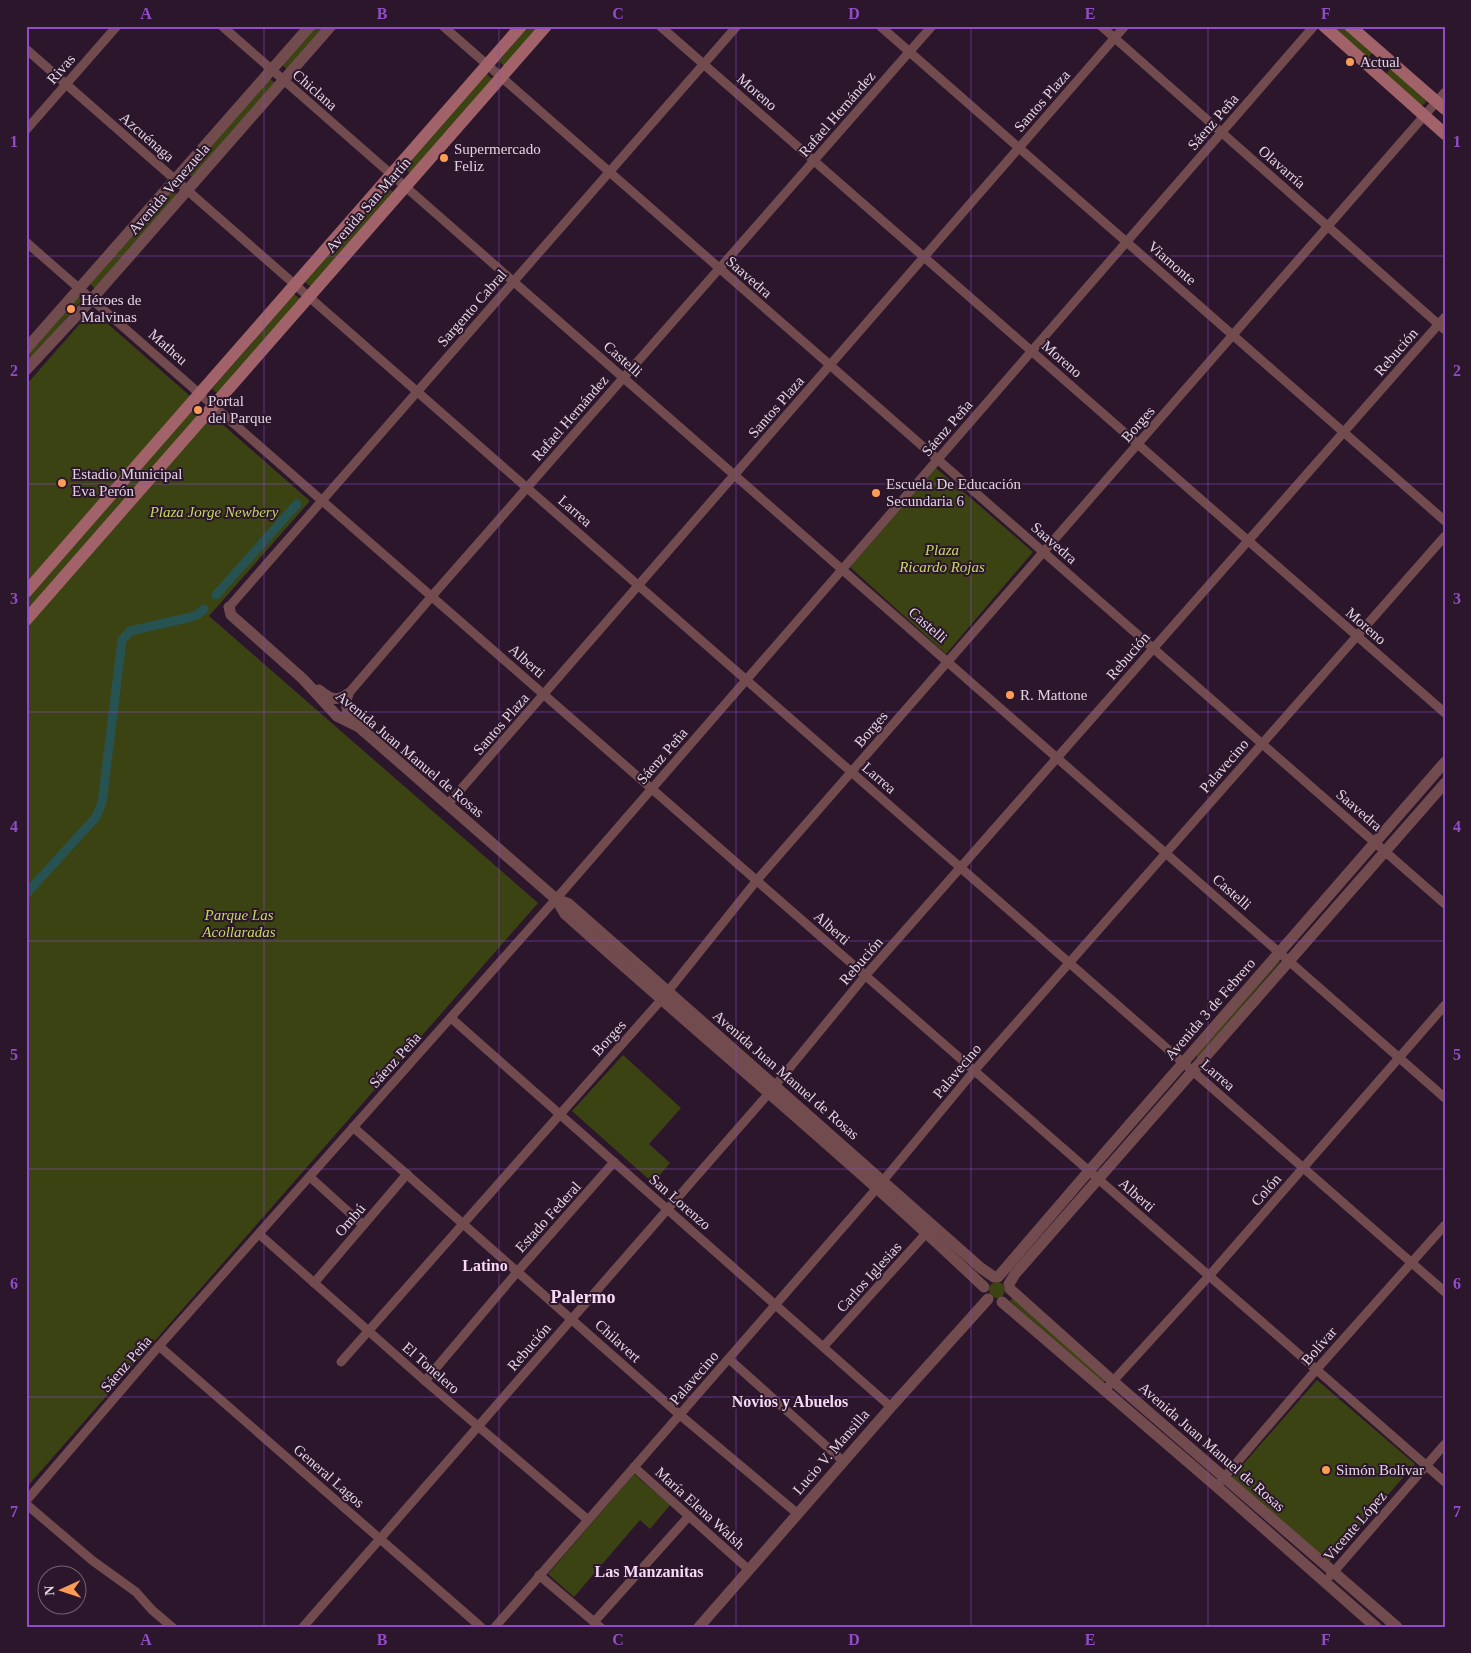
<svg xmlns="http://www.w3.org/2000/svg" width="1471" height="1653" font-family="'Times New Roman',serif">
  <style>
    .green { fill: #3c4313 }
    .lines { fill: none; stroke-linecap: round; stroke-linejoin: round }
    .canal { stroke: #275252; stroke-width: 9 }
    .minor { stroke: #724b4f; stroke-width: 9 }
    .tertiary { stroke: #724b4f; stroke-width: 11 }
    .secondary { stroke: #a16369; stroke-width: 12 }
    .grid { fill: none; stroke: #904dc6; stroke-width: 1; stroke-opacity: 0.55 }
    .poi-dot { fill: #fd9d55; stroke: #2b162b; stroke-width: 2 }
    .labels { text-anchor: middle; stroke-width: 4; stroke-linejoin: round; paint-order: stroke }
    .poi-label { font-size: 15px; fill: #e2d3e1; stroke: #2b162b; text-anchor: start }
    .street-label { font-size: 15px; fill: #e2d3e1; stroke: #2b162b }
    .park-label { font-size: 15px; font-style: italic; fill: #c4d95e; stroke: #2b162b }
    .neighbourhood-label { font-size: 16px; font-weight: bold; fill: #f7d9f6; stroke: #2b162b }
    .quarter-label { font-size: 18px; font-weight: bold; fill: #f7d9f6; stroke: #2b162b }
    .neatline { fill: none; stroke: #904dc6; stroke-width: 2 }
    .grid-label { font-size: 16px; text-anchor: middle; font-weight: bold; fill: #904dc6 }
  </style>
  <rect width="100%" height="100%" fill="#2b162b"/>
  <g class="green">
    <polygon points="315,26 326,26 288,70 282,65"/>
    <polygon points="528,26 533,26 536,29 504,66 499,61"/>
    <polygon points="1332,26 1343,26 1373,52 1368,58"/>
    <polygon points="1391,68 1428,100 1422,106 1386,74"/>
    <polygon points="486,73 492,79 410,173 404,168"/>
    <polygon points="269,78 275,83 193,178 187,173"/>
    <polygon points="387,187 393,192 311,287 305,282"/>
    <polygon points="172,190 178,195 96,290 90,284"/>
    <polygon points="294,294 300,299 218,394 212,389"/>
    <polygon points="77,295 82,300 26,365 26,353"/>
    <polygon points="92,310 310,501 209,616 538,903 26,1488 26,385"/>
    <polygon points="936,468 1033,552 946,654 850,567"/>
    <polygon points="1278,960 1280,962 1198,1058 1196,1056"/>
    <polygon points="623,1055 681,1108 649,1144 670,1163 653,1183 572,1111"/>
    <circle cx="997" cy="1290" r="8"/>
    <polygon points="1014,1297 1106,1379 1103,1383 1010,1301"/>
    <polygon points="1317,1380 1415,1464 1329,1562 1232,1477"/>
    <polygon points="634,1474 670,1505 650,1529 640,1520 574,1597 548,1574"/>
  </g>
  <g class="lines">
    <g class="canal">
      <polyline points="216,595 297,504"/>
      <polyline points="26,894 96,817 102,803 122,640 130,631 191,617 197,615 204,609"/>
    </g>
    <g class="minor">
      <polyline points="222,26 1445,1098"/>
      <polyline points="443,26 1445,904"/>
      <polyline points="660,26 1445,713"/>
      <polyline points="880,26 1445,521"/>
      <polyline points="1101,26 1445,330"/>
      <polyline points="26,49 1445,1292"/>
      <polyline points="26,130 117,26"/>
      <polyline points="26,242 1445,1482"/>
      <polyline points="229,607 737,26"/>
      <polyline points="348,694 432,596 932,26"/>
      <polyline points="448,804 1125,26"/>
      <polyline points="451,1018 891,1407"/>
      <polyline points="353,1127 680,1415 798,1514"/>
      <polyline points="310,1177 363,1225"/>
      <polyline points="259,1234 425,1381 588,1520"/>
      <polyline points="314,1283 407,1174"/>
      <polyline points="159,1346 481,1627"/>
      <polyline points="824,1346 930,1229"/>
      <polyline points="729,1359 843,1461"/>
      <polyline points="341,1362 661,1000 757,880 1445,92"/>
      <polyline points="425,1381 518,1271 614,1162"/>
      <polyline points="1104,1391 1209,1276 1445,1005"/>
      <polyline points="634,1467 748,1569"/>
      <polyline points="1221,1481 1316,1370 1445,1225"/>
      <polyline points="26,1501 159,1346 556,899 1314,26"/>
      <polyline points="26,1504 93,1561 136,1592 152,1610 172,1627"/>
      <polyline points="539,1575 600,1627"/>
      <polyline points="1330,1576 1445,1444"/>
      <polyline points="594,1622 689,1516"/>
      <polyline points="303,1627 769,1093 865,976 1445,317"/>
      <polyline points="495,1627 877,1188 974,1071 1445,536"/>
    </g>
    <g class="tertiary">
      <polyline points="26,349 310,26"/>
      <polyline points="26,370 92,299 331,26"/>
      <polyline points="229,607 231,615 303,679 337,716 359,727 556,899 569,904 981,1268 994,1277"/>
      <path d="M319,690C330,699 336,702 348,694"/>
      <path d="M348,694C343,706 349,715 356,724"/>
      <path d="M556,899L565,914C704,1039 848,1158 984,1287"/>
      <polyline points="998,1277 1089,1171 1445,762"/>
      <polyline points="1009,1284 1015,1274 1445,783"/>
      <polyline points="1010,1289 1114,1382 1397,1627"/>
      <polyline points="1002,1302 1216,1486 1376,1627"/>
      <polyline points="699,1627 891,1407 988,1299"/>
    </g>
    <g class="secondary">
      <polyline points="1324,26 1445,134"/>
      <polyline points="1350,26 1445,109"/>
      <polyline points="26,592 521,26"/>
      <polyline points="26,620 546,26"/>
    </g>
  </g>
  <path class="grid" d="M264,26V1627M499,26V1627M736,26V1627M971,26V1627M1208,26V1627M26,256H1445M26,484H1445M26,712H1445M26,941H1445M26,1169H1445M26,1397H1445"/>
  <g class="poi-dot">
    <circle cx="1350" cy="62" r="5"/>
    <circle cx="444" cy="158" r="5"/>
    <circle cx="71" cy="309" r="5"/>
    <circle cx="198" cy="410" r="5"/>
    <circle cx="62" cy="483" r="5"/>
    <circle cx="876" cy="493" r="5"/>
    <circle cx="1010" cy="695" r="5"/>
    <circle cx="1326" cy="1470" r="5"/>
  </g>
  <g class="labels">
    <g class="poi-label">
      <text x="1360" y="67">Actual</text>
      <text x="454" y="154">Supermercado<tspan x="454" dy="17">Feliz</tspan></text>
      <text x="81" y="305">Héroes de<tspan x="81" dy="17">Malvinas</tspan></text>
      <text x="208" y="406">Portal<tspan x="208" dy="17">del Parque</tspan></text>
      <text x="72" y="479">Estadio Municipal<tspan x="72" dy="17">Eva Perón</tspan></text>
      <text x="886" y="489">Escuela De Educación<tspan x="886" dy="17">Secundaria 6</tspan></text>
      <text x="1020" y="700">R. Mattone</text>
      <text x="1336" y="1475">Simón Bolívar</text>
    </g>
    <g class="street-label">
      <text transform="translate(61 69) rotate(-49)" y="5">Rivas</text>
      <text transform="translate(315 90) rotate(41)" y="5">Chiclana</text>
      <text transform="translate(757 92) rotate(41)" y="5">Moreno</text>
      <text transform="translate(1042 101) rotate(-49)" y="5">Santos Plaza</text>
      <text transform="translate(837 114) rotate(-49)" y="5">Rafael Hernández</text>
      <text transform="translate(1213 122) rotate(-49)" y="5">Sáenz Peña</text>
      <text transform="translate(147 137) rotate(41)" y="5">Azcuénaga</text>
      <text transform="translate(1282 167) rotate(41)" y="5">Olavarría</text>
      <text transform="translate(169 189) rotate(-49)" y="5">Avenida Venezuela</text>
      <text transform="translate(368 205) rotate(-49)" y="5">Avenida San Martín</text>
      <text transform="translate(1172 263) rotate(41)" y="5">Viamonte</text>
      <text transform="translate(749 277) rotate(41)" y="5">Saavedra</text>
      <text transform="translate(472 308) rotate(-49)" y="5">Sargento Cabral</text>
      <text transform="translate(168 347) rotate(41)" y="5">Matheu</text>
      <text transform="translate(1396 352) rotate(-49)" y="5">Rebución</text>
      <text transform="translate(623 359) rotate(41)" y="5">Castelli</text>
      <text transform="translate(1062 359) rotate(41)" y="5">Moreno</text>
      <text transform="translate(776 407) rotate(-49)" y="5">Santos Plaza</text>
      <text transform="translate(570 418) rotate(-49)" y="5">Rafael Hernández</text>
      <text transform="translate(1138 424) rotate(-49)" y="5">Borges</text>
      <text transform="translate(947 428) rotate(-49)" y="5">Sáenz Peña</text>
      <text transform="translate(575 511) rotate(41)" y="5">Larrea</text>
      <text transform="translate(1054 543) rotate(41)" y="5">Saavedra</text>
      <text transform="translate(928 625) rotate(41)" y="5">Castelli</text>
      <text transform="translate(1366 626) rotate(41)" y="5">Moreno</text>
      <text transform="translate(1128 656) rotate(-49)" y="5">Rebución</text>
      <text transform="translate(527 661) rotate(41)" y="5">Alberti</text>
      <text transform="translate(501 724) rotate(-49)" y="5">Santos Plaza</text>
      <text transform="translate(871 729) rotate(-49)" y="5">Borges</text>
      <text transform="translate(410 754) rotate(40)" y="5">Avenida Juan Manuel de Rosas</text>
      <text transform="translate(662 756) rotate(-49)" y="5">Sáenz Peña</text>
      <text transform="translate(1224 766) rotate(-49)" y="5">Palavecino</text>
      <text transform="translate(879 778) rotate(41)" y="5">Larrea</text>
      <text transform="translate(1359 810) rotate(41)" y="5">Saavedra</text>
      <text transform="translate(1232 892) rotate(41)" y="5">Castelli</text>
      <text transform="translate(832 928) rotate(41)" y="5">Alberti</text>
      <text transform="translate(861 961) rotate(-49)" y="5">Rebución</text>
      <text transform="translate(1210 1009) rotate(-49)" y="5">Avenida 3 de Febrero</text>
      <text transform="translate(609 1038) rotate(-48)" y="5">Borges</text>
      <text transform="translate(395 1060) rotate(-48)" y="5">Sáenz Peña</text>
      <text transform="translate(957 1071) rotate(-50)" y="5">Palavecino</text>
      <text transform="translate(786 1075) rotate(41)" y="5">Avenida Juan Manuel de Rosas</text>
      <text transform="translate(1218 1075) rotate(41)" y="5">Larrea</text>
      <text transform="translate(1266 1190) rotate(-49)" y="5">Colón</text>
      <text transform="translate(1137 1195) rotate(41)" y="5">Alberti</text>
      <text transform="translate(680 1202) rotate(41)" y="5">San Lorenzo</text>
      <text transform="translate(548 1217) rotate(-48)" y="5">Estado Federal</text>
      <text transform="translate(350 1220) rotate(-49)" y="5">Ombú</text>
      <text transform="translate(869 1277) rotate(-48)" y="5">Carlos Iglesias</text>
      <text transform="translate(618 1341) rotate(42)" y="5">Chilavert</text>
      <text transform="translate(1319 1346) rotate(-49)" y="5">Bolívar</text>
      <text transform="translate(529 1347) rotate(-49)" y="5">Rebución</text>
      <text transform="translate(126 1364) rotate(-49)" y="5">Sáenz Peña</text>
      <text transform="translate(431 1368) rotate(41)" y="5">El Tonelero</text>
      <text transform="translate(694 1378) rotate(-49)" y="5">Palavecino</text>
      <text transform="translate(1212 1447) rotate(41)" y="5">Avenida Juan Manuel de Rosas</text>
      <text transform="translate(831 1452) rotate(-49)" y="5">Lucio V. Mansilla</text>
      <text transform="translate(329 1476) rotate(41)" y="5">General Lagos</text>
      <text transform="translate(700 1508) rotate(42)" y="5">María Elena Walsh</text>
      <text transform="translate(1355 1526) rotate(-49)" y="5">Vicente López</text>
    </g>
    <g class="park-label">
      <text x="214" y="517">Plaza Jorge Newbery</text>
      <text x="942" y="555">Plaza<tspan x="942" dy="17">Ricardo Rojas</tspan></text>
      <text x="239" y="920">Parque Las<tspan x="239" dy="17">Acollaradas</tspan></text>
    </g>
    <g class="neighbourhood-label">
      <text x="485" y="1271">Latino</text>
      <text x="790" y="1407">Novios y Abuelos</text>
      <text x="649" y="1577">Las Manzanitas</text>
    </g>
    <g class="quarter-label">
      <text x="583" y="1303">Palermo</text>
    </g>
  </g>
  <rect width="1471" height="1653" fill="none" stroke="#2b162b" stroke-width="55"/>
  <g transform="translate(62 1590) rotate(267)"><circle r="24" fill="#2b162b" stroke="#746274"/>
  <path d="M0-4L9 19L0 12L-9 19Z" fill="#fd9d55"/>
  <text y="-8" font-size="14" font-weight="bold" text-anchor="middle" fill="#e2d3e1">N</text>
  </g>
  <rect x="28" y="28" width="1416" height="1598" class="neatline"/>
  <g class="grid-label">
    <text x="146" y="19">A</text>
    <text x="382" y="19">B</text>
    <text x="618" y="19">C</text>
    <text x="854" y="19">D</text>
    <text x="1090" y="19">E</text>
    <text x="1326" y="19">F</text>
    <text x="14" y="147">1</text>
    <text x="1457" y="147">1</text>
    <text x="14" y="376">2</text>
    <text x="1457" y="376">2</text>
    <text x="14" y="604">3</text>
    <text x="1457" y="604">3</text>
    <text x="14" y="832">4</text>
    <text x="1457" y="832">4</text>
    <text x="14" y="1060">5</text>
    <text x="1457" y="1060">5</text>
    <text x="14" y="1289">6</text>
    <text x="1457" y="1289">6</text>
    <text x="14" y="1517">7</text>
    <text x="1457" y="1517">7</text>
    <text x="146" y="1645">A</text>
    <text x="382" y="1645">B</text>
    <text x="618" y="1645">C</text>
    <text x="854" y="1645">D</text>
    <text x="1090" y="1645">E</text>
    <text x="1326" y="1645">F</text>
  </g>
</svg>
